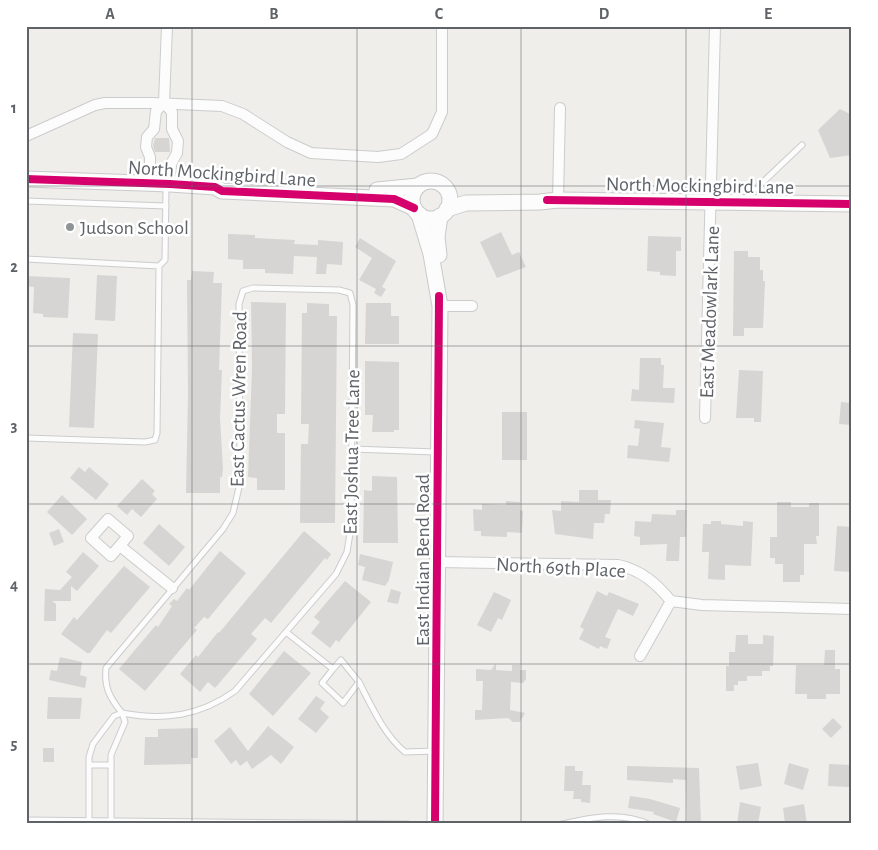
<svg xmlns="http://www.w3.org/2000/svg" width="878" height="850" font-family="'Alegreya Sans',sans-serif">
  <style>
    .building { fill: #d6d5d3 }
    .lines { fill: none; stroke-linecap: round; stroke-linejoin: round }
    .lane-casing { stroke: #cbcccc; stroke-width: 7 }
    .street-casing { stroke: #cbcccc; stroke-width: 12 }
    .secondary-casing { stroke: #cacacb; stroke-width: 17 }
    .lane { stroke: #fdfcfc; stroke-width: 5 }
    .street { stroke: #fdfcfc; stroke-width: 10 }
    .secondary { stroke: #fdfcfc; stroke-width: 15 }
    .cycleway-casing { stroke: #fff; stroke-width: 11 }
    .cycleway { stroke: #d6006c; stroke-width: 8 }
    .grid { fill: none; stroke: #5f6368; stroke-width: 1; stroke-opacity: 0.55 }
    .poi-dot { fill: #919496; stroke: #fff; stroke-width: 2 }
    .labels { text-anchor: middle; stroke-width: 5; stroke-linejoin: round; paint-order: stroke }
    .street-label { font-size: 20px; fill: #5f6368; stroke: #fff }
    .poi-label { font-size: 20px; fill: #5f6368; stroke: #fff; text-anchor: start }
    .neatline { fill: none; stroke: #5f6368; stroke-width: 2 }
    .grid-label { font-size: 16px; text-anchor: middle; font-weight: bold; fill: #5f6368 }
  </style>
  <rect width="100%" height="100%" fill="#efeeea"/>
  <g class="building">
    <polygon points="840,109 852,115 852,155 830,158 818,130"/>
    <polygon points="155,138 169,138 170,152 155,152 153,146"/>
    <polygon points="501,232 512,255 519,252 526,267 497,278 480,242"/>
    <polygon points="228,234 255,235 255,238 295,240 294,244 318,245 318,240 343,242 342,265 327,264 326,274 316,274 317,257 294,256 293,274 265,273 265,269 243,269 243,260 228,259"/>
    <polygon points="648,236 681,237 681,251 676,251 676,276 660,275 660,272 647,271"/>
    <polygon points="360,238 396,261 382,287 386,289 381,297 374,293 376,289 359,280 372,258 355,247"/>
    <polygon points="734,251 748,251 748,257 760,257 760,270 763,270 763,281 765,281 763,328 744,328 744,336 733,336"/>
    <polygon points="192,271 214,272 213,283 222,283 219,370 222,370 220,418 223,468 222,477 220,477 220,493 186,493 188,394 187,280 191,280"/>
    <polygon points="97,275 117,276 115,321 95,320"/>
    <polygon points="26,276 70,278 68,318 43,317 43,314 33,313 34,287 26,286"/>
    <polygon points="251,302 286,303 285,414 277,414 277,433 285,433 285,490 257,490 257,478 248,477 252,367"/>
    <polygon points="307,303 329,304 329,316 337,316 335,523 300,523 301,444 308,444 309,424 301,424 302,313 307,313"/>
    <polygon points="366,303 391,303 391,316 399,316 399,344 365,344"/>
    <polygon points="73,333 98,334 94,428 69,427"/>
    <polygon points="640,358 661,358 661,365 664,365 663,388 675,388 674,403 631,401 632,389 639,390"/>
    <polygon points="365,361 399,362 399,430 394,430 394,432 372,432 373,415 365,415"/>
    <polygon points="739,370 763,371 761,422 754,422 754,418 736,418"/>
    <polygon points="841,402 852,403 852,425 839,424"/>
    <rect x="502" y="412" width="25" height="48"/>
    <polygon points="635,420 664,423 661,447 671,448 669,462 627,458 628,445 638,446 640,429 634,428"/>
    <polygon points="79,467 85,472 89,467 109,484 96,500 70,478"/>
    <polygon points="372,476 397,477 398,543 363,543 364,490 372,491"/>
    <polygon points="142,479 155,491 152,494 157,499 141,517 132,509 127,515 117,506"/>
    <polygon points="579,490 598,490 598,500 611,500 610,514 605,514 604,523 594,523 593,539 555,534 552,510 561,511 561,501 579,502"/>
    <polygon points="62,495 87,519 72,535 47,512"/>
    <polygon points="506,501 520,502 520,510 523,511 522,533 507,532 507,537 481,536 481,531 474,531 473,509 482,510 482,504 506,505"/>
    <polygon points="777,502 791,502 791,507 809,507 809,503 819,503 819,536 816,536 817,544 804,544 804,575 800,575 800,582 783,582 783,564 775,564 775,558 770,558 770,537 777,537"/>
    <polygon points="676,510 687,510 686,537 680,537 679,561 666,561 667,544 640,545 640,537 634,536 635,521 651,522 652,514 676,515"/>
    <polygon points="711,521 721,521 721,524 743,526 743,521 753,522 751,566 725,565 725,580 708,579 709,552 702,552 703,524 711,524"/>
    <polygon points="159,524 185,547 169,566 143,543"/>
    <polygon points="837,526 852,527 852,572 834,571"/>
    <polygon points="59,529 64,542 54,546 49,533"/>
    <polygon points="304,531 331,554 327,560 325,558 271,623 265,618 251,634 257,639 215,688 208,682 200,692 180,674 196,655 198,657 218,632 219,633"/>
    <polygon points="220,551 246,573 208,619 204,617 194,628 197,630 145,691 119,669 156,625 158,627 172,606 169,604 174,599 177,601 187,588 189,590"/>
    <polygon points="83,552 99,566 77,591 71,586 71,601 52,601 56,604 56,621 44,621 45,589 60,590 72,577 66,572"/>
    <polygon points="360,554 393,562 389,580 385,586 362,580 365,567 358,565"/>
    <polygon points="124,566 150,587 111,633 107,630 90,653 87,653 61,634 74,617 77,620"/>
    <polygon points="345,581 371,602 339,642 336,640 330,648 311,633 320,622 314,617"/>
    <polygon points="391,589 401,592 398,604 387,602"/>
    <polygon points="597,591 607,596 609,592 639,604 633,616 618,609 605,637 611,639 607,649 600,646 599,649 579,639 584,629 580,627"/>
    <polygon points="494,592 511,600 502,620 498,618 491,632 477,625"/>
    <polygon points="736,635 748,635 748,644 763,644 763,635 774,636 773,666 770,666 770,671 762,671 762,676 747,676 747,681 738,681 738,685 734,685 734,691 726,691 726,666 729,666 729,652 735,652"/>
    <polygon points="825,650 835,650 835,669 840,669 840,694 826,694 826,699 807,699 807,694 795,694 796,665 824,665"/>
    <polygon points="284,651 311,673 273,716 249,694"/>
    <polygon points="60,657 82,662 80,675 87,677 85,688 49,680 51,670 57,671"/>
    <polygon points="496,663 496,670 512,671 512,665 520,665 520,670 526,670 526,679 523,683 511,682 510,710 525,713 520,722 513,722 508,718 475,720 475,710 482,710 483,681 476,681 476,669 491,670"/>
    <polygon points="316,696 325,702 320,709 329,717 316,733 298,719"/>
    <polygon points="48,697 82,698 80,719 47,719"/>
    <polygon points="833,718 842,727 831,738 822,729"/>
    <polygon points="268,726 294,747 281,764 271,755 252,769 247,761 240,766 236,760 231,764 214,741 230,727 248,751"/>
    <polygon points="198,728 198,758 191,758 191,764 144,765 145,737 158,737 158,729"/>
    <rect x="43" y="748" width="11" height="14"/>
    <polygon points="758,763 762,786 740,790 736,766"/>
    <polygon points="789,763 809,769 803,790 784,784"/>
    <polygon points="829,764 851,765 850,787 828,786"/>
    <polygon points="565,766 575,766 575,771 583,771 582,785 591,785 590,803 581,802 581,799 573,799 574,791 564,791"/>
    <polygon points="627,766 699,768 701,824 687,824 686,780 673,779 673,783 627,780"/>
    <polygon points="630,796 650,799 680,808 676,822 653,814 654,812 628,808"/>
    <polygon points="740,802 761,807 758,824 737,824"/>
    <polygon points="804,804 807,824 785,824 783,808"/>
  </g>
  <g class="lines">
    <g class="lane-casing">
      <g id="lane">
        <polyline points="744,200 802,145"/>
        <polyline points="26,201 166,206"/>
        <polyline points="26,259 159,266 157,433 155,440 145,442 26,438"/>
        <polyline points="159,266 165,260 166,186"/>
        <path d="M253,288L339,290L350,293L353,305L351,527L347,552L336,574L235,691C200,716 164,721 122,713C110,698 104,688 106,668L223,529L233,513L240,483L239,304L243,291Z"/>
        <polyline points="352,449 436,452"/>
        <polyline points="286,632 333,669 322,683 343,703 359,682 341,660 333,669"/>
        <path d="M359,682C371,705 384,735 405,752L435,751"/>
        <polyline points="90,765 111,765"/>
        <polyline points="26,820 408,824"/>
        <polyline points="89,821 89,757 93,744 114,716 122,713 125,722 111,755 111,822"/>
        <path d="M562,824C590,818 621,811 648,824"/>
      </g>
    </g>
    <g class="street-casing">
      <g id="street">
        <polyline points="167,26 164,103 172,112 172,129 178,141 177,153 171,164 170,184"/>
        <polyline points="26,136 95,105 105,103 153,103 222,106 243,114 287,142 311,153 378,157 401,154 432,134 442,112 442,26"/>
        <polyline points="150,184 150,157 146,147 147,137 154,129 156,111 164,103"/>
        <polyline points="558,200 560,108"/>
        <polyline points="440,306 472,306"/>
        <polyline points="705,418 715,26"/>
        <polygon points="108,519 128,536 111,556 91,538"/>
        <polyline points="120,546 172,588"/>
        <path d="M438,562L618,565C641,570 656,583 671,601L702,605L852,609"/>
        <polyline points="640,656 671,601"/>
      </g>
    </g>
    <g class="secondary-casing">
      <g id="secondary">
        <polyline points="26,179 170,184 215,187 222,191 394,199 414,208"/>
        <circle cx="431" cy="200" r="19"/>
        <polyline points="377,190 418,186"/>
        <polyline points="447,209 466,203 540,202 558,200 852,204"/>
        <polyline points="419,214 431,254 440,306 435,824"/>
        <polyline points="439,255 437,237 440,216"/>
      </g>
    </g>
    <use href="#lane" class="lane"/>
    <use href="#street" class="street"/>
    <use href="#secondary" class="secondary"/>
    <g class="cycleway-casing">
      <g id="cycleway">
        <polyline points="26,179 170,184 215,187 222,191 394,199 414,208"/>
        <polyline points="547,200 852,204"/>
        <polyline points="435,824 439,296"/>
      </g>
    </g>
    <use href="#cycleway" class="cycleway"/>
  </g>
  <path class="grid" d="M192,26V824M357,26V824M521,26V824M686,26V824M26,186H852M26,346H852M26,504H852M26,664H852"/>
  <circle class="poi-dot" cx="70" cy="227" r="5"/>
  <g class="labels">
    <g class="street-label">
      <text transform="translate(222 173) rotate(4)" y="7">North Mockingbird Lane</text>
      <text transform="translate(700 185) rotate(1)" y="7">North Mockingbird Lane</text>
      <text transform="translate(709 312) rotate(-88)" y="7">East Meadowlark Lane</text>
      <text transform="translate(238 399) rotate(-89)" y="7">East Cactus Wren Road</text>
      <text transform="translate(351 452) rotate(-89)" y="7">East Joshua Tree Lane</text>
      <text transform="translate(422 560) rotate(-90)" y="7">East Indian Bend Road</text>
      <text transform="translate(561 567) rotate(3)" y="7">North 69th Place</text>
    </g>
    <g class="poi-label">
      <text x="80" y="234">Judson School</text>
    </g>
  </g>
  <rect width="878" height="850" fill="none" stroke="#ffffff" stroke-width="55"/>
  <rect x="28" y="28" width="822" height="794" class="neatline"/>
  <g class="grid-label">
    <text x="110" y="19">A</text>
    <text x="274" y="19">B</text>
    <text x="439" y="19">C</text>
    <text x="604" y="19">D</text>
    <text x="768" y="19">E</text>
    <text x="14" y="113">1</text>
    <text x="14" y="272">2</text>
    <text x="14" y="431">3</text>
    <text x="14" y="590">4</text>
    <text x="14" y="749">5</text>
  </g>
</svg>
